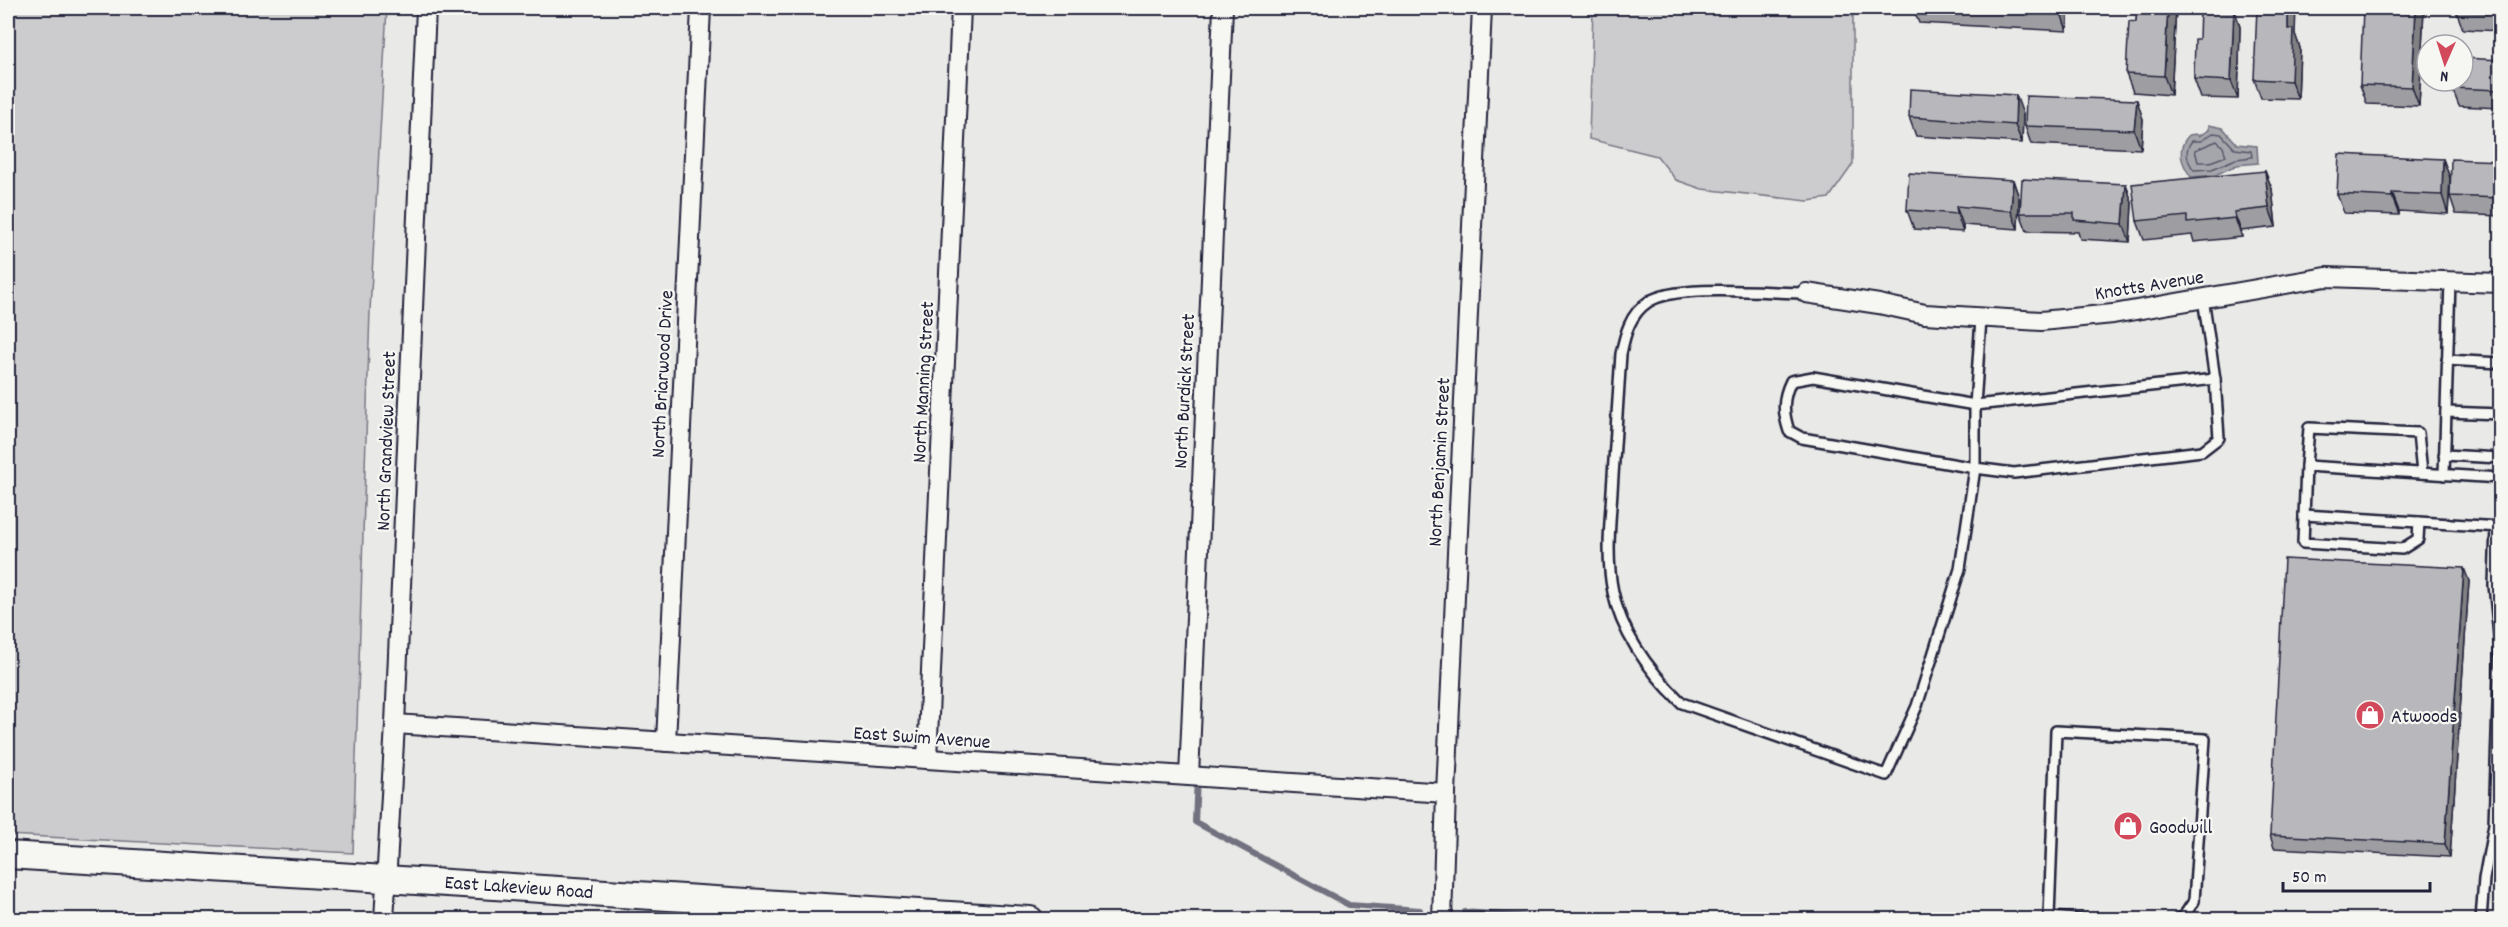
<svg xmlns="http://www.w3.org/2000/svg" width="2508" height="927" font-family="Dekko,sans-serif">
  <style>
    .green { fill: #ccccce; stroke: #777784; stroke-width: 1.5 }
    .water { fill: #a5a5ac; stroke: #71717f; stroke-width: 1.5 }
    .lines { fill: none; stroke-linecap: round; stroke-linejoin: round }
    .shore { stroke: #565668; stroke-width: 1.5 }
    .stream { stroke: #71717f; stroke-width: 6 }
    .lane-casing { stroke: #22223b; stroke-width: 14 }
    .street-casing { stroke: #22223b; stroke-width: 22 }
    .secondary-casing { stroke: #22223b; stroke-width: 30 }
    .lane { stroke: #f6f6f2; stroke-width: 9 }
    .street { stroke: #f6f6f2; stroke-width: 18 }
    .secondary { stroke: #f6f6f2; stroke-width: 26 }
    .wall { fill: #9e9ea2; stroke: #22223b; stroke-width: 1.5 }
    .shaded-wall { fill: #818184; stroke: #22223b; stroke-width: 1.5 }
    .building { fill: #b8b8bc; stroke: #22223b; stroke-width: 1.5 }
    .labels { text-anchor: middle; stroke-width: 4.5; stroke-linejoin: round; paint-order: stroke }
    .street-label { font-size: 20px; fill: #22223b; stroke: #f6f6f2 }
    .poi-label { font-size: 20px; fill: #22223b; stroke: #f6f6f2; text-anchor: start }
  </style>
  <rect width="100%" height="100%" fill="#e9e9e7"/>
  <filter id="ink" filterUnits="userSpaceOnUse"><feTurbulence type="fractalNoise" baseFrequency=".0167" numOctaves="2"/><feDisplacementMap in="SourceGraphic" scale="12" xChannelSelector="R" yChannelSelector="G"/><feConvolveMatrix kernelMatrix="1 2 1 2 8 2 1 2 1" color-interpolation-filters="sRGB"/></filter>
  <g filter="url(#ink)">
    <g class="green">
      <polygon points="8,8 387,8 370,310 353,853 8,835"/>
      <polygon points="1593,8 1853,8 1853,164 1829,198 1808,201 1702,189 1676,180 1657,156 1589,139"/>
    </g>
    <path class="water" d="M2209,125L2223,128L2237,144L2257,146L2258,163L2237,165L2215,175L2191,177C2181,163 2176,149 2189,135L2196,134L2199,136L2209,130Z"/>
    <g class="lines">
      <g class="shore">
        <path d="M2213,133L2221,134L2235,149L2251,151L2252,157L2236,159L2212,169L2194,170C2187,161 2184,150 2192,141H2201Z"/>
        <polygon points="2217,141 2223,147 2226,156 2210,162 2198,162 2195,150"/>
      </g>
      <g class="stream">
        <polyline points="1197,777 1195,822 1349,905 1420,910"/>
        <polyline points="1465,912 1570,920"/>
      </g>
      <g class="lane-casing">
        <g id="lane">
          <path d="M1806,293C1770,293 1676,283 1648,302C1630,314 1625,334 1621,354C1618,400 1615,445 1612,491C1610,523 1606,559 1613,592C1622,635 1651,673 1682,703L1886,775L1917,706L1960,569L1975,468L2014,473L2202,451L2219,438L2215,379L1975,405L1813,377L1791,381C1782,399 1783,413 1789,431L1802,438L1975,468V405L1981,319"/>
          <polyline points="2203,298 2215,379"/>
          <polyline points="2447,360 2500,363"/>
          <polyline points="2446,412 2500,414"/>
          <polyline points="2444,455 2500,458"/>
          <polyline points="2306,466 2309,428 2418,433 2422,473"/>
          <polyline points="2444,475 2450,281"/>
          <polyline points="2304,515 2500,527"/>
          <polyline points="2419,522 2418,539 2402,549 2303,543 2306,466 2500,478"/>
          <polyline points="2496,526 2494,585 2500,645"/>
          <polyline points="2088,920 2049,917 2056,731 2205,739 2194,901 2184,916 2176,920"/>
          <polyline points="2481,920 2484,879 2494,824 2500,645"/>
        </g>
      </g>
      <g class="street-casing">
        <g id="street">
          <polyline points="1806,293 1879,304 1925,314 2041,321 2113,314 2326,277 2500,283"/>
          <polyline points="395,724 1446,793"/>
          <polyline points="666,742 701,8"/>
          <polyline points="927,759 961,8"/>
          <polyline points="1189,776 1223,8"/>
          <polyline points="384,920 395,724 426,8"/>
          <polyline points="1442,920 1446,793 1482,8"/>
        </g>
      </g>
      <g class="secondary-casing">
        <polyline id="secondary" points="8,855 1030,920"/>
      </g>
      <use href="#lane" class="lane"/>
      <use href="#street" class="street"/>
      <use href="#secondary" class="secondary"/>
    </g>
    <g class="wall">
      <polygon points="1913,8 2069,8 2067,31 1919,23"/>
      <polygon points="2137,8 2176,8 2171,95 2133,92 2126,74 2136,22"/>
      <polygon points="2234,8 2240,27 2238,99 2201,98 2194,79 2199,39"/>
      <polygon points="2424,8 2419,106 2367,104 2360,85"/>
      <polygon points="2500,8 2500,31 2463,29 2456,11"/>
      <polygon points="2295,34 2300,48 2298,99 2261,98 2254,79"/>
      <polygon points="2500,60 2500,108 2459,106 2452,88"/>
      <polygon points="2023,114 2022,143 1916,136 1909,117"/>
      <polygon points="2143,119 2141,149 2031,144 2025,126"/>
      <polygon points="2443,159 2450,178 2448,214 2399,211 2399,215 2344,213 2337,194"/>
      <polygon points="2500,161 2500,216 2456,214 2450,196"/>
      <polygon points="2265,171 2272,189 2276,227 2241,231 2242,237 2194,242 2192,235 2144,240 2137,221"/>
      <polygon points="2013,180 2019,198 2018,229 1963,225 1963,232 1914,229 1907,210"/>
      <polygon points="2126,184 2132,203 2130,242 2080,239 2078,232 2027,231 2020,213"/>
      <polygon points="2469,581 2450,857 2274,848 2270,835"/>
    </g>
    <g class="shaded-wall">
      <polygon points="2061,8 2069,8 2067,31 2061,13"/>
      <polygon points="2168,8 2176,8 2171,95 2164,76"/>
      <polygon points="2234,8 2240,27 2238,99 2231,81"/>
      <polygon points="2288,8 2296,8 2295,34 2300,48 2298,99 2291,81 2288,29"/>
      <polygon points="2416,8 2424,8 2419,106 2412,87"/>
      <polygon points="2016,95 2023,114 2022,143 2015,125"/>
      <polygon points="2137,100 2143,119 2141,149 2134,130"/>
      <polygon points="2443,159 2450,178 2448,214 2442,195"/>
      <polygon points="2265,171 2272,189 2276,227 2269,208"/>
      <polygon points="2013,180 2019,198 2018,229 2011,211"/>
      <polygon points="2126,184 2132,203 2130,242 2123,224"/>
      <polygon points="2392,193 2399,211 2399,215 2392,197"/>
      <polygon points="1956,206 1963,225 1963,232 1957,214"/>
      <polygon points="2234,212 2241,231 2242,237 2235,218"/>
      <polygon points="2464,568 2469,581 2450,857 2445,844"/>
    </g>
    <g class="building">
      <polygon points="1970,8 2061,8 2061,13"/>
      <polygon points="2137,8 2168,8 2164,76 2126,74 2129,21 2136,22"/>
      <polygon points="2200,8 2234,8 2231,81 2194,79 2195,39 2199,39"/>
      <polygon points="2257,8 2288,8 2288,29 2293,29 2291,81 2254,79"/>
      <polygon points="2363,8 2416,8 2412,87 2360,85"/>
      <polygon points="2456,8 2500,8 2500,13 2456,11"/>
      <polygon points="2463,58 2500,60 2500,90 2452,88 2453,81 2463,81"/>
      <polygon points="1910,89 2016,95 2015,125 1909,117"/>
      <polygon points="2026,96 2137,100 2134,130 2025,126"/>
      <polygon points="2339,154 2443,159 2442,195 2392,193 2392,197 2337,194"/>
      <polygon points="2451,159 2500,161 2500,202 2499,202 2499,198 2450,196"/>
      <polygon points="2265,171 2269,208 2234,212 2235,218 2187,223 2187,216 2137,221 2132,184"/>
      <polygon points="1909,173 2013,180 2011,211 1956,206 1957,214 1907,210"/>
      <polygon points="2022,179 2126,184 2123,224 2074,220 2074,213 2020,213"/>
      <polygon points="2284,559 2464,568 2445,844 2270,835"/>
    </g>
  </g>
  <defs>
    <g id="shop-disc" transform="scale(1.5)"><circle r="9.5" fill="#d1495b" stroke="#f6f6f2"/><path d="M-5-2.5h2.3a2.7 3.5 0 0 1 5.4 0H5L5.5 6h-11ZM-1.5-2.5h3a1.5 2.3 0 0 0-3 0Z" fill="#fff"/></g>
  </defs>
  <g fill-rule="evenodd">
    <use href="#shop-disc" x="2370" y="715"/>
    <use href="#shop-disc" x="2128" y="826"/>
  </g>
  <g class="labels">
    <g class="street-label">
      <text transform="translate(2149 284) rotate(-9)" y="7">Knotts Avenue</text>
      <text transform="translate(661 374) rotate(-87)" y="7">North Briarwood Drive</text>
      <text transform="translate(922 382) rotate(-87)" y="7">North Manning Street</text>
      <text transform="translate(1183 391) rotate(-87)" y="7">North Burdick Street</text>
      <text transform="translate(385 441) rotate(-88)" y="7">North Grandview Street</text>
      <text transform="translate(1438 462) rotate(-87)" y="7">North Benjamin Street</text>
      <text transform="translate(922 736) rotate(4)" y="7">East Swim Avenue</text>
      <text transform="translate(519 886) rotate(4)" y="7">East Lakeview Road</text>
    </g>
    <g class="poi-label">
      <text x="2391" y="722">Atwoods</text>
      <text x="2149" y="833">Goodwill</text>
    </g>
  </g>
  <rect width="2508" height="927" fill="none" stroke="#f6f6f2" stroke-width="30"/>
  <rect x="15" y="15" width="2478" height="897" fill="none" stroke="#22223b" stroke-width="2" filter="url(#ink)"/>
  <g transform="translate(2445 63) rotate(183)"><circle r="28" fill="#f6f6f2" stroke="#a1a1a9" stroke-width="1.5"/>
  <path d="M0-4.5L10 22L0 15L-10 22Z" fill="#d1495b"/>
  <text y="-9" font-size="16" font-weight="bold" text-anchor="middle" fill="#22223b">N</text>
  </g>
  <path d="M2283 882v9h147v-9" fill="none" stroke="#22223b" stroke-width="3"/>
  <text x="2292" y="882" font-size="18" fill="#22223b" stroke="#f6f6f2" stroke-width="4.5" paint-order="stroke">50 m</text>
</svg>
